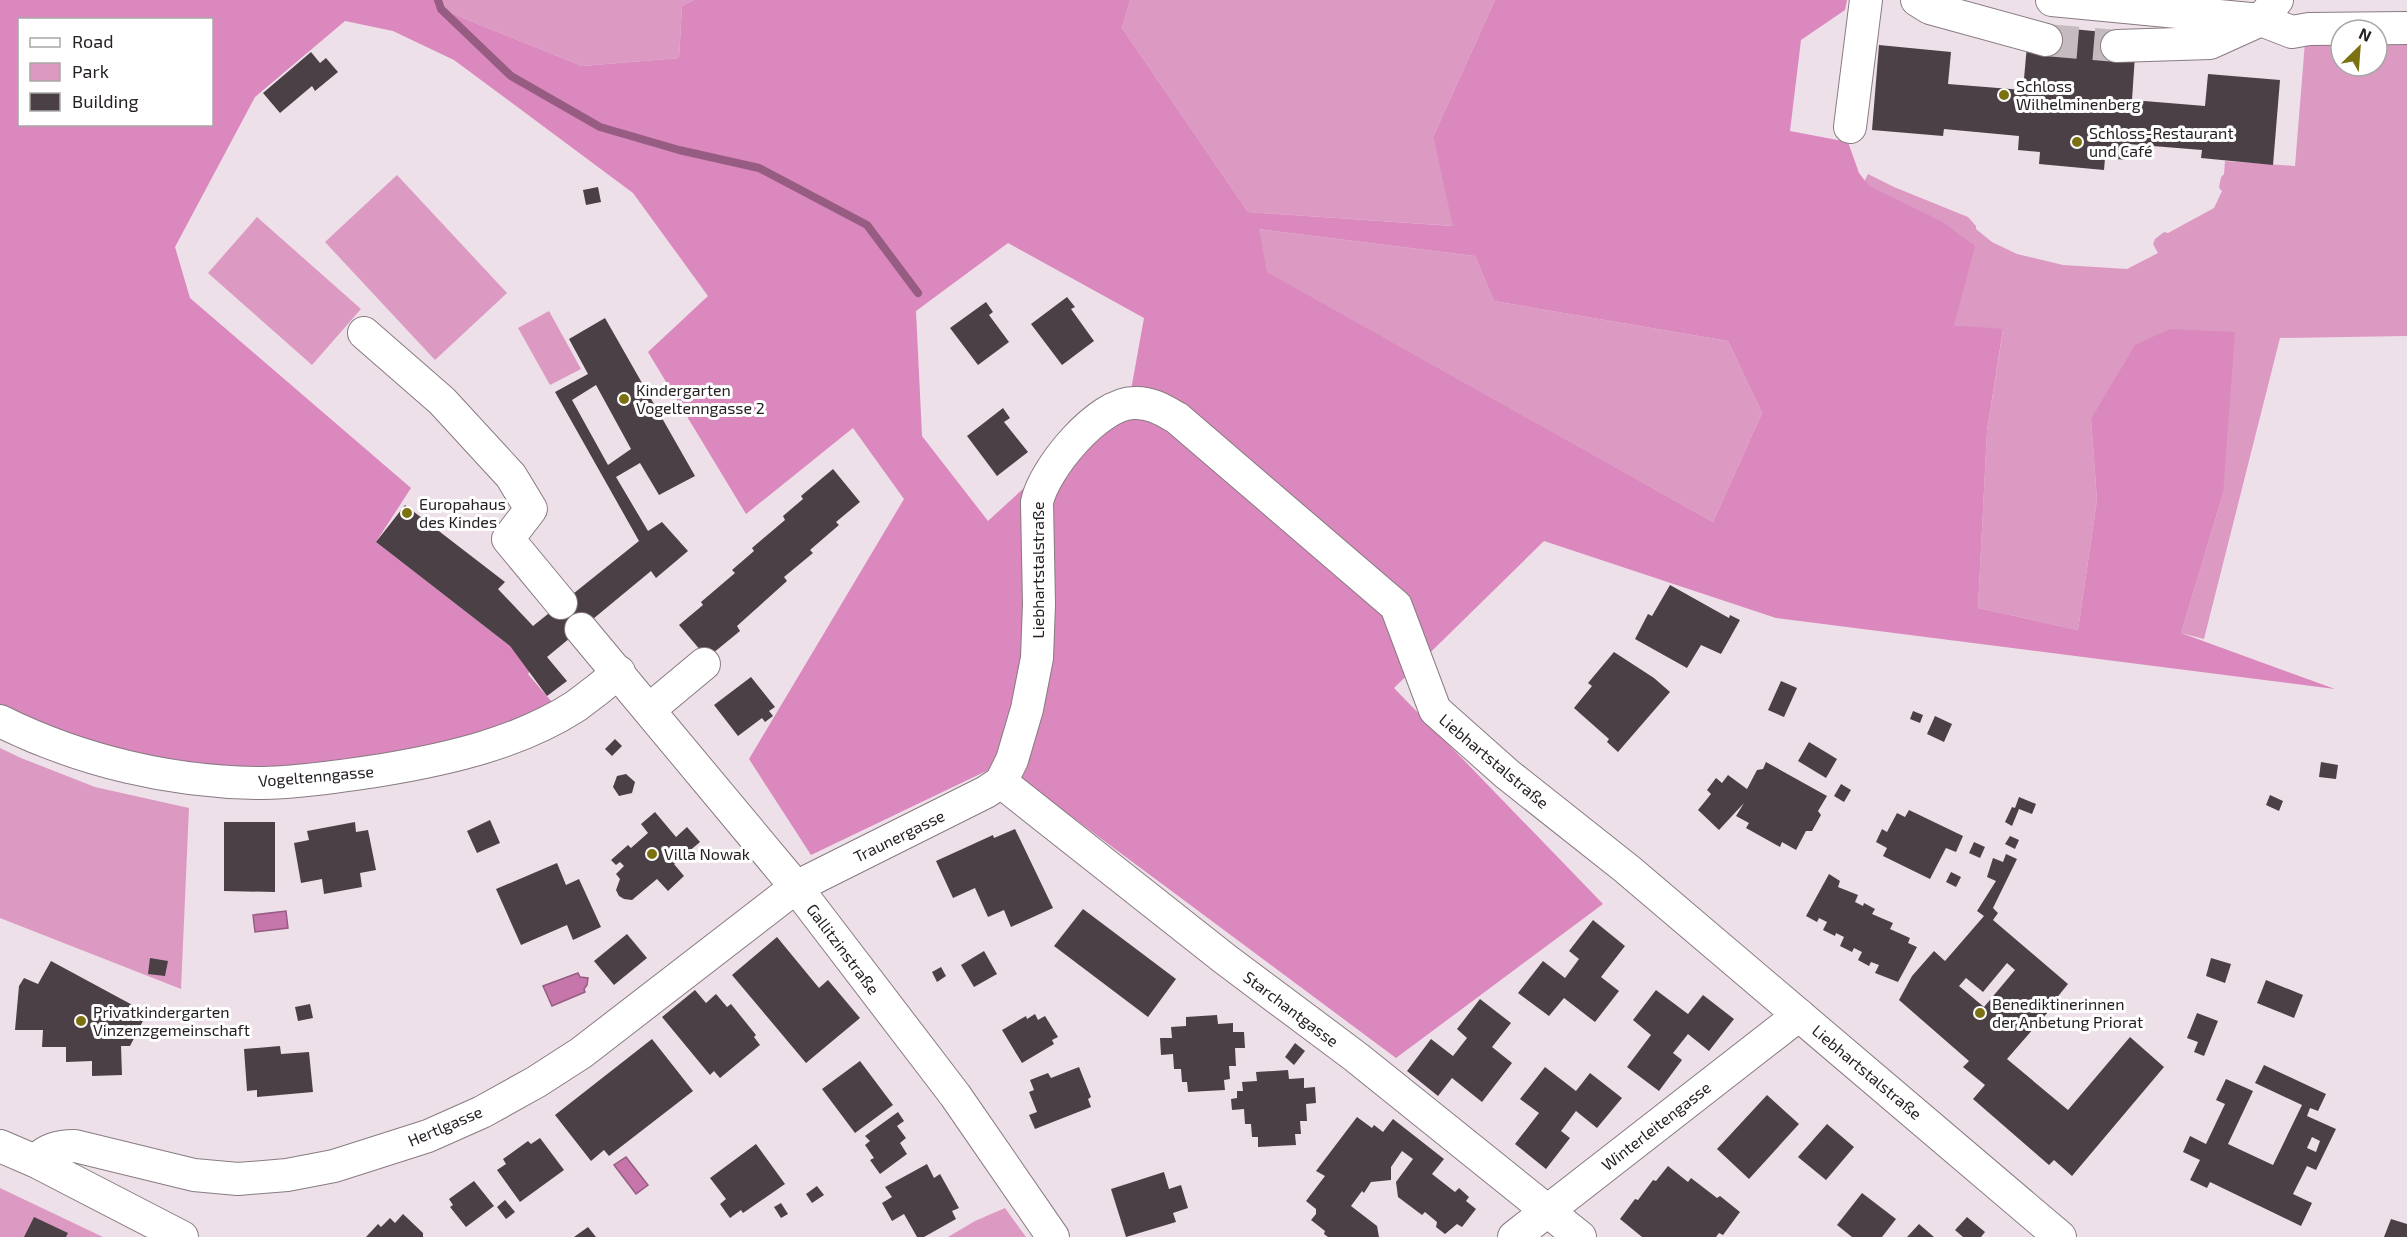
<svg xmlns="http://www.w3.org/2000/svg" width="2407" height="1237" font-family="'Exo 2',sans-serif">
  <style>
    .green { fill: #dc9ac3 }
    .forest { fill: #da88bd; fill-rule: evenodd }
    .water { fill: #c676aa; stroke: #965c82; stroke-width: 1.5 }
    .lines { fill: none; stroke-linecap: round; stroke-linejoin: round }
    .stream { stroke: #965c82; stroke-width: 8 }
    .building { fill: #4c4047; fill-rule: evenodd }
    .minor-tunnel { stroke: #c6bac1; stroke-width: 32; stroke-dasharray: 32 16; stroke-linecap: butt }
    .minor-casing { stroke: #887b82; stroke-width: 34 }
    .minor { stroke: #fff; stroke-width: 32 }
    .poi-dot { fill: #7c7110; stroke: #fff; stroke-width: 2 }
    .labels { text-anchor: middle; stroke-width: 6; stroke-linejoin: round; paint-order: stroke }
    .poi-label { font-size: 16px; fill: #262023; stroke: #fff; text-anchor: start }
    .street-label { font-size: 16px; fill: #262023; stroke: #fff }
  </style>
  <rect width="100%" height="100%" fill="#eee0e8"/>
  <g class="green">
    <polygon points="439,0 694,0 682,6 679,58 582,66 441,9"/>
    <polygon points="1130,0 1495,0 1433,137 1454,226 1248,212 1122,28"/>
    <polygon points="2377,35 2407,35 2407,336 2280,338 2204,639 2181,633 2223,494 2091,418 2097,500 2078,630 1978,608 1987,431 2003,330 1954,325 1864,182 1868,174 1894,187 1968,217 1976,226 1976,229 1992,242 2017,254 2063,265 2127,269 2158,253 2153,244 2155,239 2164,232 2168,233 2214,208 2222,191 2219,188 2221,177 2224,174 2225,161 2295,166 2305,42 2341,36 2341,66 2377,66"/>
    <polygon points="397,175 507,293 435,360 325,242"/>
    <polygon points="257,217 361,309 312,365 208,273"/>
    <polygon points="1258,229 1475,256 1494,301 1728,341 1762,413 1713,522 1266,272"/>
    <polygon points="549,311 581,369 550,385 518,328"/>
    <polygon points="0,748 21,758 95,787 189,808 181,989 0,918"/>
    <polygon points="0,1188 103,1237 0,1237"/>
    <polygon points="1005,1208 1026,1237 948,1237 975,1221"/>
  </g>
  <path class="forest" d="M0,0H439L441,9L582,66L679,58L682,6L694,0H1130L1122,28L1248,212L1453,226L1433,137L1495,0H1847L1845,10L1801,40L1790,131L1848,142L1859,173L1869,186L1941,221L1975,246L1954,325L2003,329L1987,431L1978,608L2078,630L2097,500L2091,419L2135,345L2170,329L2235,332L2223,494L2181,633L2335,689L1776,618L1544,541L1394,688L1603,904L1396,1058L1001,764L811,855L749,759L904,499L853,428L746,514L648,352L708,296L633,193L454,60L393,31L345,21L255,97L175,247L190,298L411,488L376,542L510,646L530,671L528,674L557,708L486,735L276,774L146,763L0,711ZM20,20H212V124H20ZM1259,229L1475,256L1494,301L1728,341L1762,413L1713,522L1267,272ZM1008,243L1144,318L1131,390L988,521L922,436L916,311Z"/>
  <g class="water">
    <polygon points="286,911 288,928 255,932 253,915"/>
    <polygon points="578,973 580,977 588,978 587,985 584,989 585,992 552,1006 543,986"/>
    <polygon points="626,1157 648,1185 636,1194 614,1165"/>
  </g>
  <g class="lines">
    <polyline class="stream" points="438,0 441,9 511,76 600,127 679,150 759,168 867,225 918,293"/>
  </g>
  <g class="building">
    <polygon points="2061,28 2104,32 2103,37 2118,38 2135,55 2132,100 2205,106 2208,74 2280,80 2273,165 2201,158 2202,150 2128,144 2127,160 2105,158 2104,170 2039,164 2040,152 2018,150 2019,136 1944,129 1943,136 1872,130 1879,45 1951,52 1948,84 2023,90 2027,45 2046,32 2061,33"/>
    <polygon points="311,52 320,63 326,58 338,72 315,91 312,86 280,113 263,93"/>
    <polygon points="598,187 601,202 586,205 583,190"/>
    <polygon points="1067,297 1075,307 1071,309 1094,341 1062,365 1031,324"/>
    <polygon points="986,302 993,312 989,315 1009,342 978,365 950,328"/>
    <path d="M605,318L695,476L659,495L640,463L616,477L648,531L662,522L688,551L656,578L651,571L547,657L567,681L547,696L510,646L376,542L405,505L505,582L498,589L533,626L639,541L555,392L588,374L569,339ZM596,385L631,449L608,465L572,400Z"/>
    <polygon points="1003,408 1010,418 1004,422 1028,452 997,476 967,436"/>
    <polygon points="833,469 860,502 836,522 839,525 810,550 813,553 784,577 787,581 737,626 740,631 707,658 679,625 703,605 701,602 735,573 732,570 754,551 752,548 785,520 783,516 803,499 801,496"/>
    <polygon points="1670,585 1729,618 1730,615 1740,620 1721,654 1701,645 1687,668 1635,639 1648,614 1652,616"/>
    <polygon points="1614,652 1654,678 1670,692 1618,752 1607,742 1609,739 1574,708 1592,686 1588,683"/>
    <polygon points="751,677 775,707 769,711 773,716 765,722 762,718 738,736 714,705"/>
    <polygon points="1781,681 1797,688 1784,717 1768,710"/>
    <polygon points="1913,711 1923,715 1920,723 1910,719"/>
    <polygon points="1935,716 1952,724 1944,742 1927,734"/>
    <polygon points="615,739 622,746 612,756 605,749"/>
    <polygon points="1809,742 1837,759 1826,778 1798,761"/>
    <polygon points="1766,762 1827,796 1818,811 1821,815 1812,831 1806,831 1796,850 1782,842 1780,847 1746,828 1749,823 1736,816 1744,803 1719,830 1698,810 1711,794 1707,790 1716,778 1722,783 1728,775 1747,789 1757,770 1763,769"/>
    <polygon points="2321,762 2338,765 2336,779 2319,777"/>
    <polygon points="626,774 635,782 632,793 619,796 613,787 617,776"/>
    <polygon points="1841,784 1851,790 1844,802 1834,796"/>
    <polygon points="2270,795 2283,801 2279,811 2266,805"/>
    <polygon points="2019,797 2036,804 2032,814 2019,809 2012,826 2005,822 2012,807 2015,808"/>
    <polygon points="1909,810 1963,836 1956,852 1946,848 1930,879 1883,856 1887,848 1876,842 1882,829 1887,832 1897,813 1905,817"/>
    <polygon points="655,812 676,837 687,827 700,842 674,864 684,876 668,891 657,879 632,900 624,899 619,896 616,890 620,879 616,874 624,866 620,862 616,865 611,860 628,845 631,848 648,833 641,824"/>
    <polygon points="490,820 500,843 477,853 467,831"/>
    <polygon points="224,822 275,822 275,892 224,891"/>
    <polygon points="355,822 356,832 368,830 376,870 360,873 362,887 324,894 322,879 301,883 294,843 309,840 307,831"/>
    <polygon points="1015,829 1053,908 1011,927 1004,910 988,917 975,888 953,898 936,861 993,835 994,838"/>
    <polygon points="2010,836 2019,840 2015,849 2005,844"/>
    <polygon points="1974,842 1985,847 1980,858 1969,853"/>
    <path d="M2006,854L2017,859L1993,908L1998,913L1993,920L2068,984L2055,1000V1004L2007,1059L2068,1110L2130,1037L2164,1067L2072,1176L2054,1160L2049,1165L1973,1099L1985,1085L1963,1067L1969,1061L1899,1000L1912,976L1934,951L1945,961L1984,916L1977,911L1996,881L1987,877L1993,858L2003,862ZM2007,963L2015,970L1984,1007L1959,986L1966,978L1983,992Z"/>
    <polygon points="557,863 566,885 579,879 601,927 573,940 567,925 521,945 496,889"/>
    <polygon points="1951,872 1961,877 1956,887 1946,882"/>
    <polygon points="1829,874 1840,881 1838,887 1858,895 1855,902 1863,906 1864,903 1875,909 1872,914 1893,923 1890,929 1910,938 1908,943 1917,947 1898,982 1875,973 1879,965 1871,962 1869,966 1858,960 1862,952 1854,948 1852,952 1840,946 1844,937 1836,933 1835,936 1823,930 1827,922 1819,918 1817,922 1806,916"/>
    <polygon points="1083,909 1176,979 1148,1017 1054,946"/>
    <polygon points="1593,920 1625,946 1601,977 1619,991 1595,1022 1564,998 1549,1016 1518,993 1543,961 1565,978 1579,959 1569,951"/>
    <polygon points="627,934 647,958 614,985 594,961"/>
    <polygon points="777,937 819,988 828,980 860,1018 806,1063 732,975"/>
    <polygon points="984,951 997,974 974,987 961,965"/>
    <polygon points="150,958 168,961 165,976 148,974"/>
    <polygon points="2211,958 2231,964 2225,983 2206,976"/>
    <polygon points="51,961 138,1008 146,1015 130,1046 121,1046 122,1075 92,1076 92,1061 66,1062 66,1047 42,1047 43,1030 15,1030 19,986 24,978 38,984"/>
    <polygon points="941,967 946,976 937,982 932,972"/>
    <polygon points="2266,980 2303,995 2294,1018 2257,1003"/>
    <polygon points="695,990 706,1003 716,994 727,1007 731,1004 756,1035 754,1037 760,1045 720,1078 714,1071 710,1075 662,1017"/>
    <polygon points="1656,990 1688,1014 1703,995 1734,1019 1709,1051 1688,1034 1673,1053 1682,1060 1659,1091 1627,1067 1651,1035 1633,1020"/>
    <polygon points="1480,999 1511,1023 1492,1047 1512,1063 1482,1102 1452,1078 1438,1096 1407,1071 1431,1039 1453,1056 1467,1038 1457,1029"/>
    <polygon points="310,1004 313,1018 298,1021 295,1007"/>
    <polygon points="2197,1013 2218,1021 2204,1056 2194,1052 2198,1042 2187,1038"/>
    <polygon points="1035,1014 1038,1020 1045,1016 1058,1037 1052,1040 1054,1044 1022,1063 1002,1030 1026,1016 1027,1019"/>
    <polygon points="1217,1015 1218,1024 1233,1023 1233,1032 1244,1032 1245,1048 1235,1048 1236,1066 1229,1066 1230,1079 1224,1080 1225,1090 1188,1092 1187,1082 1182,1082 1181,1069 1174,1069 1173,1054 1161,1055 1160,1038 1172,1038 1171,1027 1186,1026 1186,1017"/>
    <polygon points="652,1039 693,1091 609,1156 604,1150 591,1161 555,1115"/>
    <polygon points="1295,1043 1305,1051 1294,1065 1285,1057"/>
    <polygon points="280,1046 281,1054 309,1052 313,1092 257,1097 257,1090 247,1091 244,1049"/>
    <polygon points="860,1061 893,1105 855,1133 822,1089"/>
    <path d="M2264,1065L2326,1094L2318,1111L2310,1108L2307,1116L2336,1129L2316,1170L2307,1166L2293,1194L2312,1203L2301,1226L2210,1182L2207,1188L2190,1180L2200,1160L2183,1152L2190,1136L2206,1144L2225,1104L2216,1100L2226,1079L2253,1091L2228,1144L2273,1165L2302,1105L2255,1083ZM2312,1137L2320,1141L2316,1152L2307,1148Z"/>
    <polygon points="1079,1067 1091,1097 1088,1099 1091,1107 1035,1129 1029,1115 1037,1112 1029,1092 1034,1090 1030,1080 1048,1073 1051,1078"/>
    <polygon points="1545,1067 1576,1091 1590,1073 1622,1098 1597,1128 1576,1111 1561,1131 1570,1138 1546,1169 1515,1144 1539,1113 1520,1099"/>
    <polygon points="1288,1070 1289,1079 1304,1078 1304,1088 1315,1087 1316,1103 1306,1104 1307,1121 1300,1121 1301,1134 1295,1134 1296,1145 1258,1147 1258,1137 1252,1137 1251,1124 1245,1124 1244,1109 1232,1110 1231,1099 1237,1098 1237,1091 1243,1091 1242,1082 1257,1081 1256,1072"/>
    <polygon points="1767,1095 1799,1124 1749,1179 1717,1149"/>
    <polygon points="898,1112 904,1121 897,1126 906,1138 900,1143 907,1154 880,1174 870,1160 874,1158 865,1145 870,1141 865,1136"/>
    <polygon points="1357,1117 1372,1128 1374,1125 1383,1132 1393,1119 1444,1159 1432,1174 1455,1192 1459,1188 1469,1197 1466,1201 1476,1209 1462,1227 1457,1224 1445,1234 1436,1227 1437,1222 1425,1212 1422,1215 1398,1197 1396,1182 1413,1159 1402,1151 1391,1167 1391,1180 1371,1182 1364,1193 1362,1191 1351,1206 1377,1226 1379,1237 1328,1237 1324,1234 1325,1231 1311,1220 1316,1214 1316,1209 1306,1201 1325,1176 1316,1171"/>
    <polygon points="1827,1124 1854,1147 1826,1180 1798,1157"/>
    <polygon points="540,1138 564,1170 520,1202 497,1170 506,1164 503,1159 528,1141 531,1144"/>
    <polygon points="756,1144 785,1184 743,1213 741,1210 730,1218 720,1204 726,1199 710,1178"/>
    <polygon points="927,1164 934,1178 940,1174 959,1208 952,1211 956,1219 924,1237 917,1237 904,1214 892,1221 882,1203 892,1197 885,1187"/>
    <polygon points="1668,1166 1688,1182 1691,1178 1717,1198 1720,1196 1740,1212 1723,1235 1719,1233 1716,1237 1642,1237 1620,1219 1635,1199 1638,1200 1653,1180 1656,1181"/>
    <polygon points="1164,1172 1169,1189 1181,1185 1188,1208 1173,1213 1176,1222 1126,1237 1111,1189"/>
    <polygon points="474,1181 494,1206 466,1227 450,1207 453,1205 449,1199"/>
    <polygon points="817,1186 824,1195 812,1203 806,1194"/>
    <polygon points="1862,1193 1896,1219 1882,1237 1852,1237 1837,1225"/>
    <polygon points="505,1200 515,1212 506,1219 497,1207"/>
    <polygon points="781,1203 788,1214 781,1218 774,1207"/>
    <polygon points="403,1214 423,1233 423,1237 366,1237 378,1224 381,1227 390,1218 395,1223"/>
    <polygon points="34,1217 68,1233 66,1237 24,1237"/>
    <polygon points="1967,1217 1985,1232 1981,1237 1963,1237 1955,1230"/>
    <polygon points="2391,1219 2407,1224 2407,1237 2384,1237"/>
    <polygon points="1919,1224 1934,1237 1907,1237"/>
    <polygon points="588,1227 596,1237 574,1237"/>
  </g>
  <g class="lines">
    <polyline class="minor-tunnel" points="2046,40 2117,46"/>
    <g class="minor-casing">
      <g id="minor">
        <polyline points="1917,0 1930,8 2046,40"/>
        <polyline points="2052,0 2261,20 2292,32 2309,29 2407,28"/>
        <polyline points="2117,46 2210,43 2261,20 2277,0"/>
        <polyline points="1850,127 1866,0"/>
        <polyline points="364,333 442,401 511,476 531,509 508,539 561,603"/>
        <polyline points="581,629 796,887 955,1095 1053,1237"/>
        <polyline points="650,709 704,664"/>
        <path d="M0,721C81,761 173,783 264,783C303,782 343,776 382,770C448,759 519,743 576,706C591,695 605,684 619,672"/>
        <polyline points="1001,782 1225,959 1356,1057 1580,1237"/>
        <polyline points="0,1146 35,1161 182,1237"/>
        <path d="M35,1161C47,1149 58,1146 75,1146L194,1175L238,1179L287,1175L334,1166L428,1136L482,1112L536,1082L581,1053L796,887L986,792L1001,782L1012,760L1027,709L1037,658L1039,604L1037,502C1044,469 1098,403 1134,403C1150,402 1163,410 1177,418L1396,606L1435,710L1507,774L1627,869L2060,1237"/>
        <polyline points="1514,1237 1799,1015"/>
      </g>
    </g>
    <use href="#minor" class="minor"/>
  </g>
  <g class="poi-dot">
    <circle cx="2004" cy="95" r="6"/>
    <circle cx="2077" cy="142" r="6"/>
    <circle cx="624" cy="399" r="6"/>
    <circle cx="407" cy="513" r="6"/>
    <circle cx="652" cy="854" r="6"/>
    <circle cx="1980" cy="1013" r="6"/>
    <circle cx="81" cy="1021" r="6"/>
  </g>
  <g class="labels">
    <g class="poi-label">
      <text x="2016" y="92">Schloss<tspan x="2016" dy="18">Wilhelminenberg</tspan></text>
      <text x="2089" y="139">Schloss-Restaurant<tspan x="2089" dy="18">und Café</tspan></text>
      <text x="636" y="396">Kindergarten<tspan x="636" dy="18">Vogeltenngasse 2</tspan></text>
      <text x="419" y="510">Europahaus<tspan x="419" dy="18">des Kindes</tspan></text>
      <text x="664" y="860">Villa Nowak</text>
      <text x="1992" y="1010">Benediktinerinnen<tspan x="1992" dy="18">der Anbetung Priorat</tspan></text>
      <text x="93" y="1018">Privatkindergarten<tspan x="93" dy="18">Vinzenzgemeinschaft</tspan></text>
    </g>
    <g class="street-label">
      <text transform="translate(1038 570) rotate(-90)" y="6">Liebhartstalstraße</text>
      <text transform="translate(1494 761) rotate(40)" y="6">Liebhartstalstraße</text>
      <text transform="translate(316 776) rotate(-5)" y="6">Vogeltenngasse</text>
      <text transform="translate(899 836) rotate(-26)" y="6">Traunergasse</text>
      <text transform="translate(843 949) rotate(53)" y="6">Gallitzinstraße</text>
      <text transform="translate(1291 1009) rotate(37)" y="6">Starchantgasse</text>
      <text transform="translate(1867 1072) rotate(40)" y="6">Liebhartstalstraße</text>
      <text transform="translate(445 1126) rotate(-23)" y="6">Hertlgasse</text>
      <text transform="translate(1656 1126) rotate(-38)" y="6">Winterleitengasse</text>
    </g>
  </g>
  <rect x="18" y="18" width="195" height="108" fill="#ffffff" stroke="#a8a6a7" stroke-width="1.5"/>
  <rect x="30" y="38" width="30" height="9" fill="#ffffff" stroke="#a8a6a7" stroke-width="1.5"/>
  <text x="72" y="48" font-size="18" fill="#262023">Road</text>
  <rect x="30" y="63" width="30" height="18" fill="#dc9ac3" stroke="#a8a6a7" stroke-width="1.5"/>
  <text x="72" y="78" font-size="18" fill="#262023">Park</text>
  <rect x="30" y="93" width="30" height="18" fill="#4c4047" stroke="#a8a6a7" stroke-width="1.5"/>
  <text x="72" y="108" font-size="18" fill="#262023">Building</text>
  <g transform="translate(2359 48) rotate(25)"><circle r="28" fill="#ffffff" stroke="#a8a6a7" stroke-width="1.5"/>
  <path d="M0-4.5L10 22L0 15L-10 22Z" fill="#7c7110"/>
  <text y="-9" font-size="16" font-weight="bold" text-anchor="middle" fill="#262023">N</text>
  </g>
</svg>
